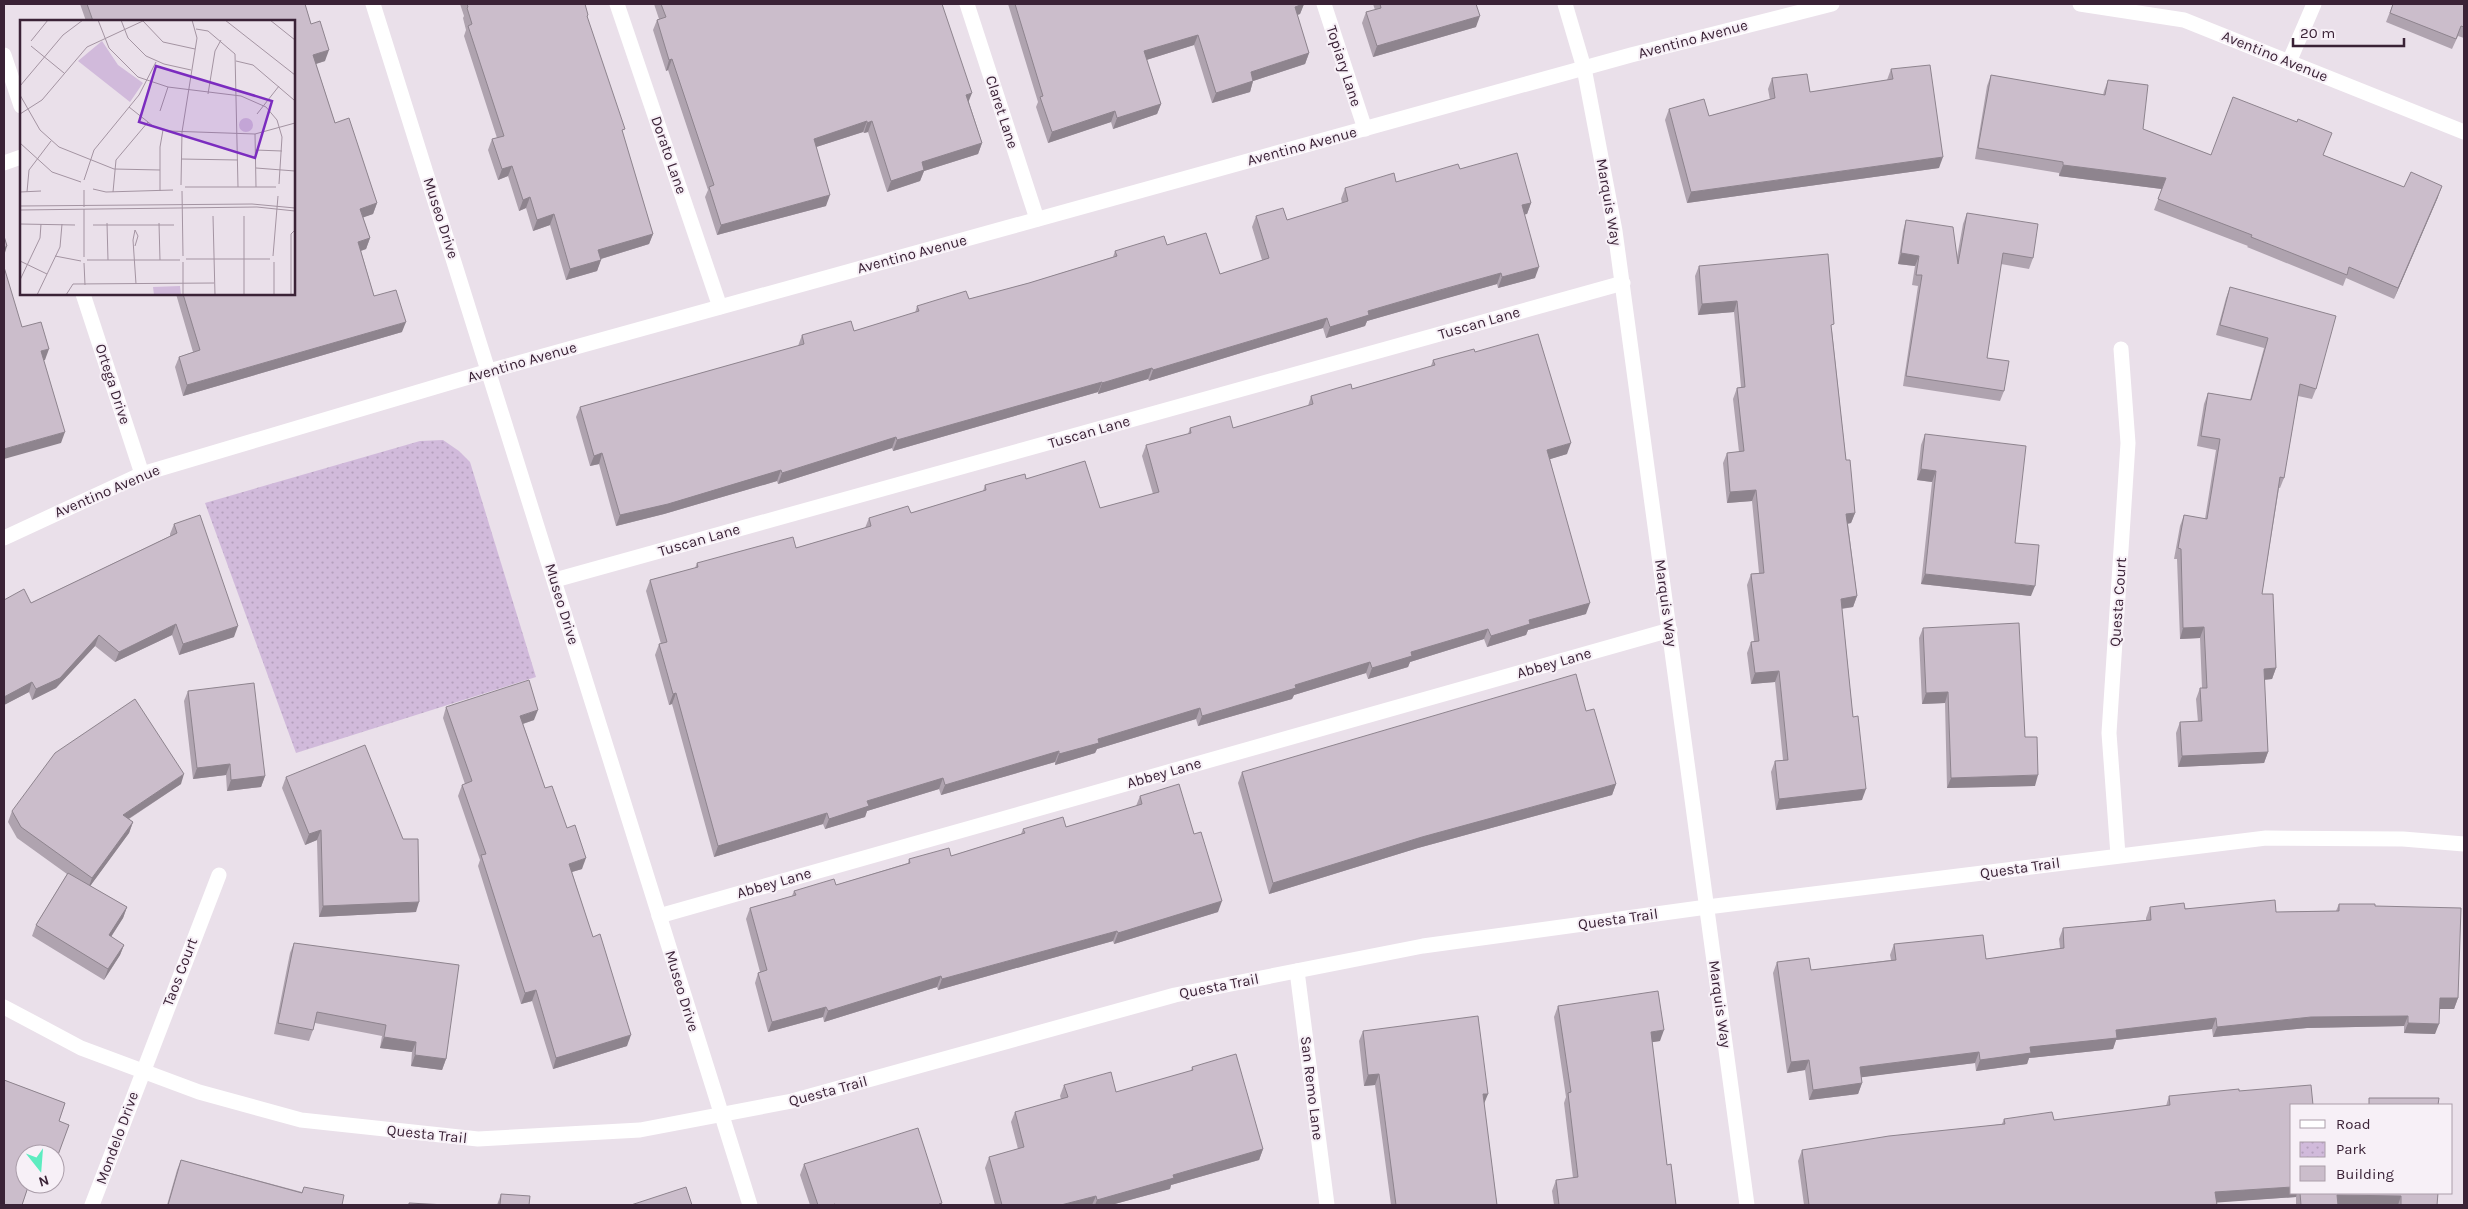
<svg xmlns="http://www.w3.org/2000/svg" width="2468" height="1209" font-family="Karla,sans-serif">
  <style>
    .park { fill: url(#park-dots) }
    .lines { fill: none; stroke-linecap: round; stroke-linejoin: round }
    .lane { stroke: #fff; stroke-width: 15 }
    .street { stroke: #fff; stroke-width: 15 }
    .wall { fill: #afa3af }
    .shaded-wall { fill: #8e848e }
    .building { fill: #cbbdcb; stroke: #8e848e }
    .labels { text-anchor: middle; stroke-width: 4; stroke-linejoin: round; paint-order: stroke }
    .street-label { font-size: 15px; fill: #3a2236; stroke: #f7f0f7 }
    .inset-road { fill: none; stroke: #a494a2; stroke-width: 1 }
    .view { fill: #7b2cbf; fill-opacity: 0.15; stroke: #7b2cbf; stroke-width: 2.5 }
    .inset-edge { fill: none; stroke: #3a2236; stroke-width: 2.5 }
  </style>
  <defs>
    <pattern id="park-dots" width="8" height="8" patternUnits="userSpaceOnUse" patternTransform="scale(1.25)"><rect width="8" height="8" fill="#d1badb"/><path d="M2 2h.1M6 6h.1" fill="none" stroke="#b4a0bd" stroke-width="1.8" stroke-linecap="round"/></pattern>
  </defs>
  <rect width="100%" height="100%" fill="#eae0ea"/>
  <polygon class="park" points="443,440 459,451 470,462 536,677 296,753 205,503 420,441"/>
  <g class="lines">
    <g class="lane">
      <polyline points="617,4 720,307"/>
      <polyline points="967,4 1037,219"/>
      <polyline points="1324,4 1365,129"/>
      <polyline points="555,580 1623,283"/>
      <polyline points="659,916 1670,630"/>
    </g>
    <g class="street">
      <polyline points="373,4 750,1205"/>
      <polyline points="1565,4 1584,68 1615,231 1747,1205"/>
      <polyline points="2080,4 2184,20 2464,132"/>
      <polyline points="4,55 21,106"/>
      <polyline points="2289,62 2314,4"/>
      <polyline points="4,163 21,157"/>
      <polyline points="83,294 142,474"/>
      <polyline points="4,538 142,474 489,371 1631,55 1832,4"/>
      <polyline points="2118,855 2109,733 2128,443 2121,349"/>
      <polyline points="1297,971 1327,1205"/>
      <polyline points="4,1007 81,1048 199,1092 301,1120 478,1139 640,1130 792,1101 1175,995 1423,946 1707,907 2266,838 2403,839 2464,844"/>
      <polyline points="92,1205 219,875"/>
    </g>
  </g>
  <g class="wall">
    <polygon points="80,4 305,4 311,24 325,61 316,64 335,123 377,203 373,214 363,217 370,238 366,249 361,251 374,296 402,332 183,396 175,367 179,357 193,352 176,294 294,294 294,21 86,21"/>
    <polygon points="460,4 585,4 588,15 587,18 653,234 649,244 601,259 597,271 566,280 550,225 533,231 526,208 519,211 508,176 498,180 488,150 492,139 497,138 464,36 466,30 463,18 464,16"/>
    <polygon points="654,4 942,4 969,102 982,143 978,154 924,171 920,181 887,192 868,132 864,133 863,132 816,147 826,206 717,235 705,197 708,190 668,70 666,71 653,30 657,20 659,19"/>
    <polygon points="1008,4 1304,4 1300,14 1297,15 1309,53 1305,64 1253,81 1250,92 1212,103 1194,45 1146,60 1161,104 1157,114 1113,129 1111,122 1048,143 1036,107 1038,102"/>
    <polygon points="1373,4 1476,4 1476,27 1373,57 1362,23 1366,12 1375,10"/>
    <polygon points="2393,4 2464,4 2464,38 2458,36 2452,49 2386,22"/>
    <polygon points="1891,69 1939,168 1687,203 1665,120 1669,109 1709,116 1770,100 1768,89 1772,78 1810,92 1887,80"/>
    <polygon points="1991,75 2103,95 2104,91 2108,80 2143,129 2211,155 2323,155 2404,187 2438,197 2394,299 2346,278 2343,286 2247,247 2248,246 2154,210 2162,189 2059,176 2059,173 1975,159 1987,86"/>
    <polygon points="1460,169 1531,203 1527,214 1524,214 1535,278 1498,288 1497,284 1436,301 1367,321 1365,326 1326,338 1323,328 1149,381 1148,379 1098,394 1098,392 893,451 892,448 778,484 777,481 664,514 616,526 599,464 590,466 576,417 580,407 798,346 802,335 854,331 915,313 917,306 969,299 1029,283 1113,257 1115,251 1167,245 1220,274 1262,260 1252,227 1256,216 1287,220 1342,203 1341,199 1345,188 1396,182"/>
    <polygon points="1967,213 2033,258 2029,269 2001,264 1987,358 2004,391 2000,401 1903,386 1918,286 1912,285 1915,266 1898,264 1903,231 1906,220 1957,257 1963,224"/>
    <polygon points="1699,266 1832,331 1846,460 1855,513 1851,523 1848,524 1857,596 1853,607 1842,609 1853,717 1862,800 1776,810 1771,772 1775,761 1783,760 1775,682 1751,684 1747,653 1751,642 1754,641 1747,585 1751,574 1759,573 1752,501 1727,503 1723,463 1727,453 1739,452 1733,399 1737,388 1741,387 1734,312 1698,315 1695,276"/>
    <polygon points="2230,287 2316,389 2312,399 2298,396 2284,478 2280,488 2279,488 2262,594 2276,668 2272,679 2264,680 2268,752 2264,763 2178,767 2176,733 2180,722 2198,722 2196,699 2200,688 2202,688 2200,638 2180,639 2177,559 2174,559 2180,526 2184,515 2205,519 2216,450 2197,446 2204,404 2208,393 2250,400 2264,348 2216,335 2226,298"/>
    <polygon points="1475,352 1567,454 1550,459 1586,614 1528,630 1526,635 1487,647 1484,639 1410,662 1408,667 1368,679 1366,673 1294,695 1292,699 1198,726 1196,719 1097,749 1095,753 1055,765 1055,762 941,795 939,789 867,811 865,817 825,829 823,824 714,857 672,704 669,705 655,655 659,644 661,644 646,591 650,580 695,568 697,563 796,548 865,528 869,518 911,513 983,491 985,485 1026,479 1100,508 1153,494 1142,456 1146,445 1188,434 1190,428 1233,428 1308,406 1311,396 1352,389 1431,366 1433,360"/>
    <polygon points="1925,434 2031,596 1921,584 1932,482 1917,480 1921,445"/>
    <polygon points="174,524 234,637 179,655 172,635 115,662 95,646 56,688 32,700 29,692 4,705 4,600 31,603 170,536 170,534"/>
    <polygon points="1923,628 2025,737 2035,786 1947,788 1945,703 1922,704 1919,638"/>
    <polygon points="188,691 265,776 261,787 227,791 226,775 193,779 184,701"/>
    <polygon points="446,707 534,720 523,724 545,788 567,828 582,869 572,872 627,1046 553,1069 532,1001 521,1004 478,866 480,860 458,796 462,785 465,784 443,718"/>
    <polygon points="1586,711 1616,784 1612,795 1418,848 1269,894 1238,783 1242,772"/>
    <polygon points="286,777 416,912 319,917 317,840 305,845 282,788"/>
    <polygon points="181,784 129,819 133,822 129,833 90,886 127,907 123,918 111,937 124,945 120,955 104,980 32,936 36,925 67,874 17,838 8,822 12,811"/>
    <polygon points="1140,796 1194,834 1218,912 1114,944 1113,941 938,990 937,987 824,1022 823,1017 768,1032 755,983 758,973 760,972 746,919 750,908 792,896 794,891 836,885 908,863 909,859 951,856 1021,834 1023,829 1066,827 1136,806"/>
    <polygon points="2339,904 2375,906 2458,998 2454,1009 2439,1009 2435,1034 2404,1033 2404,1026 2307,1028 2213,1037 2212,1029 2116,1040 2113,1049 2029,1058 2027,1064 1976,1071 1975,1063 1861,1077 1862,1083 1858,1094 1809,1100 1805,1070 1787,1073 1773,973 1777,962 1811,970 1891,960 1890,955 1894,944 1986,959 2060,948 2059,939 2063,928 2146,920 2146,918 2150,907 2276,912 2336,911"/>
    <polygon points="294,943 446,1059 442,1070 411,1066 412,1052 380,1048 382,1036 315,1023 313,1030 309,1041 274,1034 290,953"/>
    <polygon points="1558,1006 1660,1041 1652,1042 1667,1165 1676,1205 1554,1205 1552,1191 1556,1180 1573,1178 1564,1103 1566,1097 1554,1017"/>
    <polygon points="1363,1031 1484,1104 1497,1205 1391,1205 1375,1085 1364,1086 1359,1041"/>
    <polygon points="1192,1067 1263,1149 1259,1160 1171,1185 1170,1189 1111,1205 995,1205 985,1168 989,1157 1018,1149 1011,1122 1015,1112 1061,1099 1060,1096 1064,1085 1116,1092 1191,1071"/>
    <polygon points="4,1080 65,1103 59,1121 69,1125 55,1162 55,1154 25,1154 25,1184 29,1184 22,1205 4,1205"/>
    <polygon points="2239,1091 2292,1193 2438,1193 2437,1205 2296,1205 2296,1197 2216,1202 2217,1205 1804,1205 1798,1161 1802,1150 2002,1124 2004,1119 2054,1120 2166,1106 2169,1096"/>
    <polygon points="181,1160 302,1192 304,1187 342,1205 167,1205 177,1170"/>
    <polygon points="804,1164 942,1203 942,1205 810,1205 800,1175"/>
    <polygon points="501,1194 529,1205 497,1205"/>
  </g>
  <g class="shaded-wall">
    <polygon points="1304,4 1300,14 1291,17 1295,7"/>
    <polygon points="1480,16 1476,27 1373,57 1377,46"/>
    <polygon points="1198,35 1194,45 1140,62 1144,51"/>
    <polygon points="329,50 325,61 309,66 313,55"/>
    <polygon points="1309,53 1305,64 1247,83 1251,72"/>
    <polygon points="672,59 668,70 666,71 669,60"/>
    <polygon points="1253,81 1250,92 1212,103 1216,93"/>
    <polygon points="972,93 968,103 966,95"/>
    <polygon points="1161,104 1157,114 1113,129 1117,118"/>
    <polygon points="1115,111 1111,122 1048,143 1052,132"/>
    <polygon points="867,121 863,132 810,149 814,139"/>
    <polygon points="872,121 868,132 864,133 867,123"/>
    <polygon points="982,143 978,154 924,171 920,181 887,192 891,181 922,162"/>
    <polygon points="1943,157 1939,168 1687,203 1691,192"/>
    <polygon points="2063,165 2166,178 2162,189 2059,176"/>
    <polygon points="512,166 508,176 498,180 502,169"/>
    <polygon points="2442,186 2438,197 2394,299 2398,288"/>
    <polygon points="830,195 826,206 717,235 721,225"/>
    <polygon points="530,197 526,208 519,211 523,200"/>
    <polygon points="377,203 373,214 356,220 360,209"/>
    <polygon points="1531,203 1527,214 1518,216 1522,205"/>
    <polygon points="554,214 550,225 533,231 537,220"/>
    <polygon points="653,234 649,244 594,261 598,250"/>
    <polygon points="370,238 366,249 354,253 358,242"/>
    <polygon points="7,246 4,256 4,248"/>
    <polygon points="1901,253 1919,256 1915,266 1898,264"/>
    <polygon points="601,260 597,271 566,280 570,269"/>
    <polygon points="1539,267 1535,278 1498,288 1502,277"/>
    <polygon points="1501,273 1497,284 1367,321 1365,326 1326,338 1330,327 1368,311"/>
    <polygon points="1737,301 1734,312 1698,315 1702,304"/>
    <polygon points="1327,318 1323,328 1149,381 1153,370"/>
    <polygon points="406,322 402,332 183,396 187,385"/>
    <polygon points="49,349 45,360 37,362 41,351"/>
    <polygon points="1152,368 1148,379 1098,394 1102,383"/>
    <polygon points="1102,382 1098,392 893,451 897,440"/>
    <polygon points="65,432 61,443 4,459 4,449"/>
    <polygon points="896,437 892,448 778,484 782,473"/>
    <polygon points="1571,443 1567,454 1544,461 1547,450"/>
    <polygon points="602,453 599,464 590,466 594,456"/>
    <polygon points="1921,469 1936,471 1932,482 1917,480"/>
    <polygon points="781,470 777,481 664,514 616,526 620,515"/>
    <polygon points="1756,490 1752,501 1727,503 1730,492"/>
    <polygon points="1855,513 1851,523 1842,524 1846,514"/>
    <polygon points="1925,574 2035,586 2031,596 1921,584"/>
    <polygon points="1857,596 1853,607 1837,609 1841,599"/>
    <polygon points="1590,603 1586,614 1528,630 1526,635 1487,647 1491,636 1529,620"/>
    <polygon points="176,624 172,635 115,662 119,652"/>
    <polygon points="238,626 234,637 179,655 183,644"/>
    <polygon points="2204,627 2200,638 2180,639 2183,628"/>
    <polygon points="1488,629 1484,639 1410,662 1408,667 1368,679 1372,668 1411,652"/>
    <polygon points="99,635 95,646 56,688 32,700 36,689"/>
    <polygon points="1370,662 1366,673 1294,695 1292,699 1198,726 1202,716 1295,685"/>
    <polygon points="2276,668 2272,679 2260,680 2264,669"/>
    <polygon points="1779,671 1775,682 1751,684 1755,673"/>
    <polygon points="32,682 29,692 4,705 4,697"/>
    <polygon points="1948,692 1945,703 1922,704 1926,693"/>
    <polygon points="676,693 672,704 669,705 673,694"/>
    <polygon points="1200,708 1196,719 1097,749 1095,753 1055,765 1059,754 1098,739"/>
    <polygon points="538,710 534,720 516,726 520,716"/>
    <polygon points="1059,751 1055,762 941,795 945,785"/>
    <polygon points="2268,752 2264,763 2178,767 2182,756"/>
    <polygon points="230,764 226,775 193,779 197,768"/>
    <polygon points="184,774 181,784 119,825 123,815"/>
    <polygon points="2038,775 2035,786 1947,788 1951,778"/>
    <polygon points="265,776 261,787 227,791 231,780"/>
    <polygon points="943,778 939,789 867,811 865,817 825,829 829,819 867,801"/>
    <polygon points="1616,784 1612,795 1418,848 1269,894 1273,883 1422,837"/>
    <polygon points="1866,789 1862,800 1776,810 1779,799"/>
    <polygon points="827,813 823,824 714,857 718,846"/>
    <polygon points="133,822 129,833 88,889 92,878"/>
    <polygon points="321,830 317,840 305,845 309,834"/>
    <polygon points="586,858 582,869 565,874 569,864"/>
    <polygon points="1222,901 1218,912 1114,944 1118,933"/>
    <polygon points="419,902 416,912 319,917 323,906"/>
    <polygon points="127,907 123,918 105,946 109,935"/>
    <polygon points="1117,931 1113,941 938,990 942,979"/>
    <polygon points="124,945 120,955 104,980 108,969"/>
    <polygon points="941,976 937,987 824,1022 828,1011"/>
    <polygon points="536,990 532,1001 521,1004 525,993"/>
    <polygon points="2440,998 2458,998 2454,1009 2436,1009"/>
    <polygon points="826,1007 823,1017 768,1032 772,1022"/>
    <polygon points="2408,1016 2404,1026 2307,1028 2213,1037 2217,1027 2311,1017"/>
    <polygon points="2216,1018 2212,1029 2116,1040 2113,1049 2029,1058 2027,1064 1976,1071 1980,1060 2030,1047 2116,1030"/>
    <polygon points="2408,1023 2439,1024 2435,1034 2404,1033"/>
    <polygon points="1664,1030 1660,1041 1647,1043 1651,1032"/>
    <polygon points="631,1035 627,1046 553,1069 556,1058"/>
    <polygon points="384,1037 416,1042 412,1052 380,1048"/>
    <polygon points="1979,1052 1975,1063 1856,1078 1860,1067"/>
    <polygon points="415,1055 446,1059 442,1070 411,1066"/>
    <polygon points="1809,1060 1805,1070 1787,1073 1791,1062"/>
    <polygon points="1379,1074 1375,1085 1364,1086 1368,1075"/>
    <polygon points="1862,1083 1858,1094 1809,1100 1813,1090"/>
    <polygon points="1483,1094 1488,1094 1484,1104"/>
    <polygon points="1263,1149 1259,1160 1171,1185 1170,1189 1111,1205 1095,1205 1097,1200 1173,1175"/>
    <polygon points="2292,1187 2292,1193 2297,1193 2296,1197 2211,1203 2215,1192"/>
    <polygon points="2337,1195 2401,1196 2398,1205 2333,1205"/>
    <polygon points="1096,1196 1092,1205 1061,1205"/>
  </g>
  <g class="building">
    <polygon points="87,4 305,4 311,24 320,21 329,50 313,55 335,123 349,118 377,203 360,209 370,238 358,242 374,296 396,290 406,322 187,385 179,357 200,350 183,294 294,294 294,21 93,21"/>
    <polygon points="467,4 585,4 588,15 587,16 625,129 622,130 653,234 598,250 601,260 570,269 554,214 537,220 530,197 523,200 512,166 502,169 492,139 504,136 468,26 472,24 467,8 468,7"/>
    <polygon points="661,4 942,4 972,93 966,95 982,143 922,162 924,170 891,181 872,121 867,123 867,121 814,139 830,195 721,225 709,187 714,185 672,59 669,60 657,20 666,17"/>
    <polygon points="1015,4 1303,4 1295,7 1309,53 1251,72 1253,81 1216,93 1198,35 1144,51 1161,104 1117,118 1115,111 1052,132 1040,97 1043,96"/>
    <polygon points="1380,4 1476,4 1480,16 1377,46 1366,12 1381,8"/>
    <polygon points="2393,4 2464,4 2464,27 2461,26 2456,39 2390,13"/>
    <polygon points="1930,65 1943,157 1691,192 1669,109 1704,99 1709,116 1775,98 1772,78 1807,74 1810,92 1893,79 1891,69"/>
    <polygon points="1991,75 2105,95 2108,80 2148,85 2143,129 2211,155 2233,97 2297,122 2298,119 2332,133 2323,155 2404,187 2411,172 2442,186 2398,288 2349,267 2347,275 2251,237 2252,235 2158,199 2166,178 2063,165 2063,162 1978,148"/>
    <polygon points="1517,153 1531,203 1522,205 1539,267 1502,277 1501,273 1440,290 1368,311 1369,315 1330,327 1327,318 1153,370 1152,368 1102,383 1102,382 897,440 896,437 782,473 781,470 668,504 620,515 602,453 594,456 580,407 804,344 802,335 851,321 854,331 919,311 917,306 966,291 969,299 1029,283 1117,256 1115,251 1164,236 1167,245 1206,233 1220,274 1269,258 1256,216 1283,208 1287,220 1348,201 1345,188 1394,173 1396,182 1458,164 1460,169"/>
    <polygon points="1967,213 2038,224 2033,258 2003,253 1987,358 2009,361 2004,391 1906,376 1922,275 1916,275 1919,256 1901,253 1906,220 1953,227 1958,264"/>
    <polygon points="4,236 7,246 4,248"/>
    <polygon points="1828,254 1834,324 1831,325 1846,460 1850,460 1855,513 1846,514 1857,596 1841,599 1853,717 1858,716 1866,789 1779,799 1775,761 1788,760 1779,671 1755,673 1751,642 1759,641 1751,574 1764,573 1756,490 1730,492 1727,453 1744,451 1737,388 1745,387 1737,301 1702,304 1699,266"/>
    <polygon points="4,267 22,327 41,322 49,349 41,351 65,432 4,449"/>
    <polygon points="2230,287 2336,316 2316,389 2300,384 2284,478 2280,477 2262,594 2273,594 2276,668 2264,669 2268,752 2182,756 2180,722 2202,721 2200,688 2207,688 2204,627 2183,628 2181,549 2178,548 2184,515 2207,519 2220,439 2201,436 2208,393 2251,400 2268,338 2220,325"/>
    <polygon points="1538,334 1571,443 1547,450 1590,603 1529,620 1530,624 1491,636 1488,629 1411,652 1412,656 1372,668 1370,662 1295,685 1296,688 1202,716 1200,708 1098,739 1099,743 1059,754 1059,751 945,785 943,778 867,801 869,806 829,819 827,813 718,846 676,693 673,694 659,644 667,642 650,580 698,567 697,563 793,537 796,548 871,526 869,518 908,506 911,513 986,490 985,485 1025,474 1026,479 1085,461 1100,508 1159,492 1146,445 1191,433 1190,428 1230,416 1233,428 1313,404 1311,396 1351,384 1352,389 1435,365 1433,360 1474,349 1475,352"/>
    <polygon points="1925,434 2026,446 2015,543 2039,545 2035,586 1925,574 1936,471 1921,469"/>
    <polygon points="200,515 238,626 183,644 176,624 119,652 99,635 60,678 36,689 32,682 4,697 4,600 24,589 31,603 177,533 174,524"/>
    <polygon points="2019,623 2025,737 2037,737 2038,775 1951,778 1948,692 1926,693 1923,628"/>
    <polygon points="1576,674 1586,711 1594,709 1616,784 1422,837 1273,883 1242,772"/>
    <polygon points="529,680 538,710 520,716 545,788 552,786 567,828 575,825 586,858 569,864 593,937 600,934 631,1035 556,1058 536,990 525,993 481,855 486,854 462,785 472,781 446,707"/>
    <polygon points="254,683 265,776 231,780 230,764 197,768 188,691"/>
    <polygon points="135,699 184,774 123,815 133,822 92,878 21,827 12,811 55,753"/>
    <polygon points="365,745 403,839 418,839 419,902 323,906 321,830 309,834 286,777"/>
    <polygon points="1179,784 1194,834 1201,832 1222,901 1118,933 1117,931 942,979 941,976 828,1011 826,1007 772,1022 758,973 767,970 750,908 796,895 794,891 834,879 836,885 910,863 909,859 949,848 951,856 1025,833 1023,829 1063,817 1066,827 1142,804 1140,796"/>
    <polygon points="68,873 127,907 109,935 124,945 108,969 36,925"/>
    <polygon points="2275,900 2276,912 2339,911 2339,904 2375,904 2375,906 2461,908 2458,998 2440,998 2439,1024 2408,1023 2408,1016 2311,1017 2217,1027 2216,1018 2116,1030 2117,1038 2030,1047 2031,1053 1980,1060 1979,1052 1860,1067 1862,1083 1813,1090 1809,1060 1791,1062 1777,962 1809,958 1811,970 1896,960 1894,944 1983,935 1986,959 2064,948 2063,928 2151,920 2150,907 2184,903 2185,909"/>
    <polygon points="294,943 459,965 446,1059 415,1055 416,1042 384,1037 386,1025 317,1012 313,1030 278,1023"/>
    <polygon points="1658,991 1664,1030 1651,1032 1667,1165 1671,1164 1676,1205 1559,1205 1556,1180 1578,1177 1568,1093 1571,1092 1558,1006"/>
    <polygon points="1478,1016 1488,1094 1483,1094 1497,1205 1396,1205 1379,1074 1368,1075 1363,1031"/>
    <polygon points="1236,1054 1263,1149 1173,1175 1174,1178 1097,1200 1096,1196 1061,1205 1002,1205 989,1157 1024,1147 1015,1112 1068,1097 1064,1085 1111,1072 1116,1092 1193,1070 1192,1067"/>
    <polygon points="4,1080 65,1103 59,1121 69,1125 58,1155 42,1149 40,1154 25,1154 25,1184 29,1184 22,1205 4,1205"/>
    <polygon points="2311,1085 2313,1105 2292,1105 2292,1187 2215,1192 2217,1205 1809,1205 1802,1150 1889,1136 2005,1124 2004,1119 2052,1112 2054,1120 2170,1105 2169,1096 2239,1089 2239,1091"/>
    <polygon points="2369,1098 2439,1098 2438,1105 2369,1105"/>
    <polygon points="918,1128 942,1203 939,1204 939,1205 835,1205 835,1204 832,1205 818,1205 804,1164"/>
    <polygon points="181,1160 302,1193 304,1187 344,1195 342,1205 168,1205"/>
    <polygon points="686,1187 692,1205 631,1205"/>
    <polygon points="2300,1193 2438,1193 2437,1205 2401,1205 2401,1196 2337,1195 2338,1205 2301,1205"/>
    <polygon points="501,1194 530,1196 529,1205 500,1205"/>
    <polygon points="409,1203 446,1205 409,1205"/>
  </g>
  <g class="labels">
    <g class="street-label">
      <text transform="translate(1693 39) rotate(-15)" y="5">Aventino Avenue</text>
      <text transform="translate(2275 56) rotate(22)" y="5">Aventino Avenue</text>
      <text transform="translate(1344 66) rotate(72)" y="5">Topiary Lane</text>
      <text transform="translate(1002 112) rotate(72)" y="5">Claret Lane</text>
      <text transform="translate(1302 146) rotate(-15)" y="5">Aventino Avenue</text>
      <text transform="translate(669 155) rotate(71)" y="5">Dorato Lane</text>
      <text transform="translate(1609 202) rotate(80)" y="5">Marquis Way</text>
      <text transform="translate(441 218) rotate(72)" y="5">Museo Drive</text>
      <text transform="translate(912 254) rotate(-15)" y="5">Aventino Avenue</text>
      <text transform="translate(1479 323) rotate(-16)" y="5">Tuscan Lane</text>
      <text transform="translate(522 362) rotate(-16)" y="5">Aventino Avenue</text>
      <text transform="translate(113 384) rotate(72)" y="5">Ortega Drive</text>
      <text transform="translate(1089 432) rotate(-16)" y="5">Tuscan Lane</text>
      <text transform="translate(107 491) rotate(-23)" y="5">Aventino Avenue</text>
      <text transform="translate(699 540) rotate(-16)" y="5">Tuscan Lane</text>
      <text transform="translate(2118 602) rotate(-86)" y="5">Questa Court</text>
      <text transform="translate(1666 603) rotate(82)" y="5">Marquis Way</text>
      <text transform="translate(562 604) rotate(73)" y="5">Museo Drive</text>
      <text transform="translate(1554 663) rotate(-16)" y="5">Abbey Lane</text>
      <text transform="translate(1164 773) rotate(-16)" y="5">Abbey Lane</text>
      <text transform="translate(2020 868) rotate(-8)" y="5">Questa Trail</text>
      <text transform="translate(774 883) rotate(-16)" y="5">Abbey Lane</text>
      <text transform="translate(1618 919) rotate(-8)" y="5">Questa Trail</text>
      <text transform="translate(180 972) rotate(-69)" y="5">Taos Court</text>
      <text transform="translate(1219 986) rotate(-11)" y="5">Questa Trail</text>
      <text transform="translate(682 991) rotate(73)" y="5">Museo Drive</text>
      <text transform="translate(1720 1004) rotate(82)" y="5">Marquis Way</text>
      <text transform="translate(1312 1088) rotate(83)" y="5">San Remo Lane</text>
      <text transform="translate(828 1091) rotate(-15)" y="5">Questa Trail</text>
      <text transform="translate(427 1134) rotate(6)" y="5">Questa Trail</text>
      <text transform="translate(117 1138) rotate(-70)" y="5">Mondelo Drive</text>
    </g>
  </g>
  <g transform="translate(20 20)">
    <rect width="275" height="275" fill="#eae0ea"/>
    <path d="M82,21L98,45L123,63L110,82L58,41ZM219 105a7 7 0 1 1 14 0a7 7 0 1 1-14 0ZM160,266L161,275H134L133,267Z" fill="#d1badb"/>
    <path class="inset-road" d="M78,0L89,28L118,57L148,67L221,76L246,87L257,100L262,117L259,164M101,0L108,18L126,36L144,44L171,50M205,0L275,55M250,0L275,20M123,1L143,22L175,29M176,9L188,11L215,34L218,167M11,21L28,0M11,26L44,53M216,41L233,45L274,80M0,66L43,15L63,0M188,74L195,31L201,20M0,75L20,110L39,127L94,149L140,150M109,87L133,106L148,111L235,114L275,103M140,91L148,67M0,94L22,80L67,27L125,0M237,94L259,66M235,114L236,167M0,123L32,152L61,162M235,130L262,131M161,139L218,140M236,148L275,151M64,160L74,130L119,75L136,42M161,165L162,112L177,18L172,0M165,167H256M73,169L86,172L153,170M64,170V187M140,171V127L143,110M162,171L163,236M0,172L21,171M7,172L9,150L31,121M93,172L96,140L128,102M0,186L232,184L275,188M64,189V237M0,190L237,187L275,191M193,196L195,275M87,203L88,240M139,203L140,240M0,204L55,205M73,205H154M115,226L118,216L115,210L113,220L116,264M35,236L61,241M253,236L258,176M166,239H250M67,240H160M0,241L27,254M163,242V275M254,242V275M64,243L65,265M0,260L20,218L21,204M17,275L40,227L42,204M46,275L53,264L194,263M224,275V196M271,275V214L275,210"/>
    <path class="view" d="M136,46L252,81L235,138L119,102Z"/>
    <rect width="275" height="275" class="inset-edge"/>
  </g>
  <rect width="2468" height="1209" fill="none" stroke="#3a2236" stroke-width="10"/>
  <rect x="2290" y="1104" width="162" height="90" fill="#f7f0f7" stroke="#ab9eaa"/>
  <rect x="2300" y="1120" width="25" height="8" fill="#ffffff" stroke="#ab9eaa"/>
  <text x="2336" y="1129" font-size="15" fill="#3a2236">Road</text>
  <rect x="2300" y="1142" width="25" height="15" fill="url(#park-dots)" stroke="#ab9eaa"/>
  <text x="2336" y="1154" font-size="15" fill="#3a2236">Park</text>
  <rect x="2300" y="1166" width="25" height="15" fill="#cbbdcb" stroke="#ab9eaa"/>
  <text x="2336" y="1179" font-size="15" fill="#3a2236">Building</text>
  <g transform="translate(40 1169) rotate(163)"><circle r="24" fill="#f7f0f7" stroke="#ab9eaa"/>
  <path d="M0-4L9 19L0 12L-9 19Z" fill="#5decc0"/>
  <text y="-8" font-size="14" font-weight="bold" text-anchor="middle" fill="#3a2236">N</text>
  </g>
  <path d="M2293 38v8h111v-8" fill="none" stroke="#3a2236" stroke-width="2.5"/>
  <text x="2300" y="38" font-size="15" fill="#3a2236" stroke="#f7f0f7" stroke-width="4" paint-order="stroke">20 m</text>
</svg>
